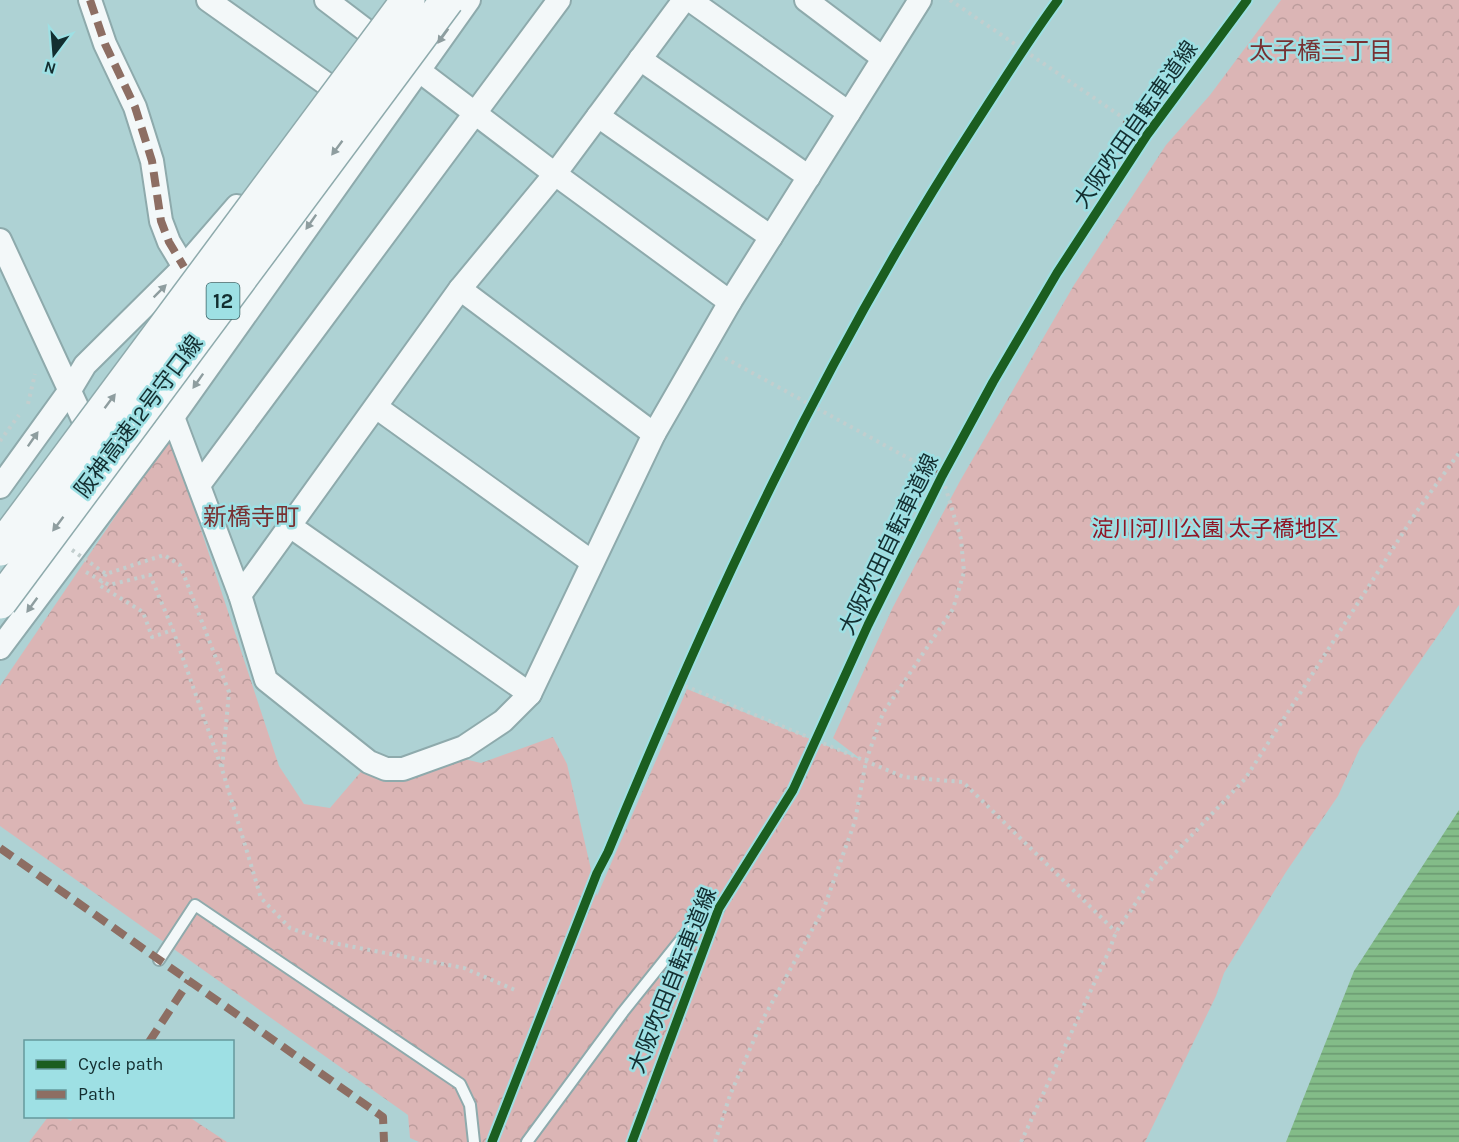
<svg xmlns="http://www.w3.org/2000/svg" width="1459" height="1142" font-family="Karla,'Noto Sans JP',sans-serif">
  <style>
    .park { fill: url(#park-crowns) }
    .water { fill: url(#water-rules) }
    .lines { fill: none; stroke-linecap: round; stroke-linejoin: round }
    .lane-casing { stroke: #8eaaac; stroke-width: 14 }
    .street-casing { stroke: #8eaaac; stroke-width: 26 }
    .path { stroke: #c2cece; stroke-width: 4; stroke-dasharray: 3 4.5; stroke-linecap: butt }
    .lane { stroke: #f3f8f9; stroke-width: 10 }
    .street { stroke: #f3f8f9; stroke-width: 22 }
    .highway-bridge-casing { stroke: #8eaaac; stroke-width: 36; stroke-linecap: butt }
    .path-bridge { stroke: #c2cece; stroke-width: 4; stroke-dasharray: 3 4.5; stroke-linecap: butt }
    .highway-bridge { stroke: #f3f8f9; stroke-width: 33 }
    .quiet { stroke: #8d6e63; stroke-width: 8; stroke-dasharray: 15 8; stroke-linecap: butt }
    .cycleway-casing { stroke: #9ee0e4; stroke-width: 13 }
    .cycleway { stroke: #1b5e20; stroke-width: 9 }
    .oneway { fill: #8e9d9f }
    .labels { text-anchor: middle; stroke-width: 5; stroke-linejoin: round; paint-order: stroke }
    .shield { fill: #9ee0e4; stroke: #3d6366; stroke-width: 1.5 }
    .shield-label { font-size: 21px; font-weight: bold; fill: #132e30 }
    .street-label { font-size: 22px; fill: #132e30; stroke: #9ee0e4 }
    .park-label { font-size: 22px; fill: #901625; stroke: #9ee0e4 }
    .neighbourhood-label { font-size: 24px; fill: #783132; stroke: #9ee0e4 }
  </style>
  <defs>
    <pattern id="park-crowns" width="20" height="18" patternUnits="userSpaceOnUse" patternTransform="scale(1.5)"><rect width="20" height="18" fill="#dbb5b5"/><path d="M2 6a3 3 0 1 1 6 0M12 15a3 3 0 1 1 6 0" fill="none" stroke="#bb9c9c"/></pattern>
    <pattern id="water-rules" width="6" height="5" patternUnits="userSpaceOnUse" patternTransform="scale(1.5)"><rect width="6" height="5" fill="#83bc88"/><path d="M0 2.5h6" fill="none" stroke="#6a9970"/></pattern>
  </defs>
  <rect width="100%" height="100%" fill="#aed2d4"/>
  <g class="park">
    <polygon points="1281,0 1459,0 1459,605 1360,748 1338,796 1286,872 1224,973 1216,996 1145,1142 419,1142 410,1138 408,1115 0,826 0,686 170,436 279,766 304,804 330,808 365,767 456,757 481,763 553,737 567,764 597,896 687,689 862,760 833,738 893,607 960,481 1074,285 1166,145 1210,95"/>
    <polygon points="48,1117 64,1117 71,1121 74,1116 189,1117 227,1142 29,1142"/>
  </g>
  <polygon class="water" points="1459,810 1459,1142 1286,1142 1354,971"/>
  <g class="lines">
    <g class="lane-casing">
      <g id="lane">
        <polyline points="159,960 195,905 460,1084 470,1105 474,1142"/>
        <polyline points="527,1142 623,1012 691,927 719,908"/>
      </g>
    </g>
    <g class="street-casing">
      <g id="street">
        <polyline points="90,0 105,44 135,107 152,161 161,221 169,242 184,267"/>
        <polyline points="208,0 328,85"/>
        <polyline points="326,0 555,174 730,302"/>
        <polyline points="690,0 849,113"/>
        <polyline points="806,0 883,58"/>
        <polyline points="640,59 809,177"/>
        <polyline points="598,116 771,237"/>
        <polyline points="0,240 92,439"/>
        <polyline points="460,289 654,434"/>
        <polyline points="376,407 592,562"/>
        <polyline points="173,417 240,595 266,680 369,762 386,769 403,769 464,747 503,721 530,694 654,434 730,302 920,0"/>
        <polyline points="199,485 559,0"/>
        <polyline points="0,487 70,390 85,365 184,267 237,206"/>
        <polyline points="290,526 530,694"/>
        <polyline points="240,595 460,289 555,174 684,0"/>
        <polyline points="0,648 173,417 469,0"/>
      </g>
    </g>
    <g class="path">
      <polyline points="950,0 1125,119"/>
      <polyline points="725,358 930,470"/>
      <polyline points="28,404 35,374"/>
      <polyline points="0,441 19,415"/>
      <polyline points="86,572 109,585 150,575 173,630 222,769 261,898 290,928 333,943 464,968 515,990"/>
      <polyline points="678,683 904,777 963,782 1116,932"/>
      <path d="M492,1141L597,873L608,852C712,600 823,359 972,129C1000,86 1027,42 1058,0"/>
      <polyline points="715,1142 730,1095 763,1019 824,908 855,821 866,761 883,713 953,609 964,572 961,539 942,476"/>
      <polyline points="1021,1142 1109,951 1116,932 1156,873 1245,779 1417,511 1459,453"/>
    </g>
    <use href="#lane" class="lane"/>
    <use href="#street" class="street"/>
    <g class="highway-bridge-casing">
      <g id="highway-bridge">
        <polyline points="0,549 408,0"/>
        <polyline points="0,602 447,0"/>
      </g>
    </g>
    <g class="path-bridge">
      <polyline points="72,550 106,574 164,555 180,565 229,692 222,769"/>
      <polyline points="106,574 99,585 143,612 152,637 173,630"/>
    </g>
    <use href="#highway-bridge" class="highway-bridge"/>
    <g class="quiet">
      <polyline points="90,0 105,44 135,107 152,161 161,221 169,242 184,267"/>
      <polyline points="1125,119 1147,135"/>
      <polyline points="930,470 942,476"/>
      <polyline points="0,848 383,1117 384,1142"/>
      <polyline points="149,1042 189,981"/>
    </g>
    <g class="cycleway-casing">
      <g id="cycleway">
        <path d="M492,1142L597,873L608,852C712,600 823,359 972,129C1000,86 1027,42 1058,0"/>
        <polyline points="632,1142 719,908 793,790 868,625 942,476 993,382 1057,273 1147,135 1247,0"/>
      </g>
    </g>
    <use href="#cycleway" class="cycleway"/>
  </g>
  <defs><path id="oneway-solid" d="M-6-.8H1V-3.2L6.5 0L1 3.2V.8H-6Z" transform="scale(1.5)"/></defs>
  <g class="oneway">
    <use href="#oneway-solid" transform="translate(443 36) rotate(126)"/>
    <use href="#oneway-solid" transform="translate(337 148) rotate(127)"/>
    <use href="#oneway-solid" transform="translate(311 222) rotate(125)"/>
    <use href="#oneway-solid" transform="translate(160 291) rotate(-45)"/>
    <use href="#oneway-solid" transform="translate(198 381) rotate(125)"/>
    <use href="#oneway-solid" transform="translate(110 401) rotate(-53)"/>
    <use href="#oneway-solid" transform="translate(33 439) rotate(-55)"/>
    <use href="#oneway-solid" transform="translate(58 524) rotate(127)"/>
    <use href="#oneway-solid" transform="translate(32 605) rotate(126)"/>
  </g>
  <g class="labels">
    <rect class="shield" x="206.5" y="283" width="33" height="36" rx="4.5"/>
    <g class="shield-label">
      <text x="223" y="308">12</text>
    </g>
    <g class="street-label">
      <text transform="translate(1135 124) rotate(-55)" y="8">大阪吹田自転車道線</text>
      <text transform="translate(138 416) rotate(-53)" y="8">阪神高速12号守口線</text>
      <text transform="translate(888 544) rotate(-64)" y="8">大阪吹田自転車道線</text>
      <text transform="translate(672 980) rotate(-68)" y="8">大阪吹田自転車道線</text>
    </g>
    <g class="park-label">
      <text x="1215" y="536">淀川河川公園 太子橋地区</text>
    </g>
    <g class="neighbourhood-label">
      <text x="1321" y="59">太子橋三丁目</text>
      <text x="251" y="525">新橋寺町</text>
    </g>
  </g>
  <rect x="24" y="1040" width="210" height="78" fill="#9ee0e4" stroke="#66999c" stroke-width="1.5"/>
  <rect x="36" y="1060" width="30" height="9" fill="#1b5e20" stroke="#66999c" stroke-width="1.5"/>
  <text x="78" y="1070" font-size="18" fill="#132e30">Cycle path</text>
  <rect x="36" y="1090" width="30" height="9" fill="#8d6e63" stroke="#66999c" stroke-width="1.5"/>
  <text x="78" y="1100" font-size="18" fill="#132e30">Path</text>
  <g transform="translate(54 54) rotate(196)" stroke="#9ee0e4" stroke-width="4.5" paint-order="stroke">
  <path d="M0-4.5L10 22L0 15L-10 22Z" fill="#132e30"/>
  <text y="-9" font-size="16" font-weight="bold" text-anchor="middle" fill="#132e30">N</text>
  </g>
</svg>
